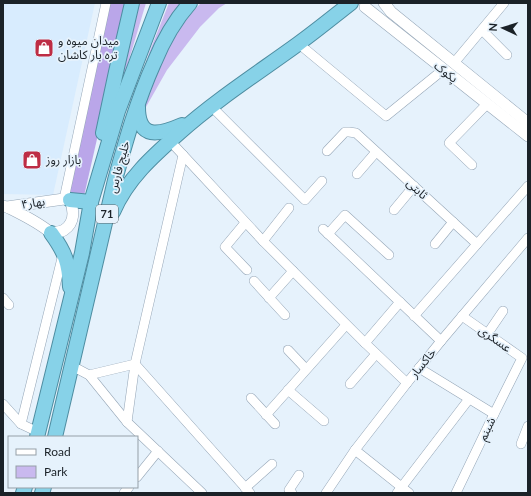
<svg xmlns="http://www.w3.org/2000/svg" width="531" height="496" font-family="Lato,'Noto Sans Arabic',sans-serif">
  <style>
    .built { fill: #d8ecfe }
    .green { fill: #c9b9ef }
    .forest { fill: #baa6e9 }
    .lines { fill: none; stroke-linecap: round; stroke-linejoin: round }
    .minor-casing { stroke: #95a6b7; stroke-width: 10 }
    .tertiary-casing { stroke: #95a6b7; stroke-width: 12 }
    .trunk-casing { stroke: #4e8da1; stroke-width: 16 }
    .minor { stroke: #fff; stroke-width: 9 }
    .tertiary { stroke: #fff; stroke-width: 11 }
    .trunk { stroke: #87d2e8; stroke-width: 14 }
    .labels { text-anchor: middle; stroke-width: 3.5; stroke-linejoin: round; paint-order: stroke }
    .shield { fill: #e6f2fc; stroke: #586068; stroke-width: 1 }
    .shield-label { font-size: 11px; font-weight: bold; fill: #1b2228 }
    .poi-label { font-size: 12px; fill: #1b2228; stroke: #e6f2fc; text-anchor: start }
    .street-label { font-size: 12px; fill: #1b2228; stroke: #e6f2fc }
  </style>
  <rect width="100%" height="100%" fill="#e6f2fc"/>
  <polygon class="built" points="3,3 95,3 53,195 3,194"/>
  <g class="green">
    <polygon points="137,3 146,3 116,103"/>
    <polygon points="169,3 181,3 145,66 149,53"/>
    <path d="M201,3H227L219,8L200,27L167,70L142,114C157,75 171,32 201,3Z"/>
  </g>
  <polygon class="forest" points="109,3 128,3 84,196 67,194"/>
  <g class="lines">
    <g class="minor-casing">
      <g id="minor">
        <polyline points="482,30 507,55"/>
        <polyline points="299,44 386,116 444,69"/>
        <polyline points="454,63 504,3"/>
        <polyline points="211,106 305,200 322,181"/>
        <polyline points="170,141 263,241 365,343 407,383"/>
        <polyline points="327,151 345,132 349,132 356,133 477,244"/>
        <polyline points="472,165 449,143 487,104"/>
        <polyline points="357,174 376,152"/>
        <polyline points="64,199 106,3"/>
        <polyline points="394,210 414,186"/>
        <polyline points="245,223 225,247 247,270"/>
        <polyline points="323,229 441,341"/>
        <polyline points="328,234 345,215 389,255"/>
        <polyline points="263,241 289,208"/>
        <polyline points="435,244 453,222"/>
        <polyline points="254,281 285,315"/>
        <polyline points="3,298 9,305"/>
        <polyline points="269,298 293,271"/>
        <polyline points="414,316 528,186"/>
        <polyline points="488,333 503,311"/>
        <polyline points="365,343 400,302"/>
        <polyline points="288,350 306,369"/>
        <polyline points="72,366 89,375 127,422 202,493"/>
        <polyline points="419,368 494,414"/>
        <polyline points="89,375 135,364 250,493"/>
        <polyline points="350,384 376,354"/>
        <polyline points="288,390 324,421"/>
        <polyline points="251,398 275,424"/>
        <polyline points="3,404 21,424 38,432"/>
        <polyline points="266,415 346,325"/>
        <polyline points="127,422 135,364 183,155"/>
        <polyline points="21,424 63,254"/>
        <polyline points="521,444 528,426"/>
        <polyline points="355,450 409,493"/>
        <polyline points="137,477 158,451"/>
        <polyline points="245,488 272,464"/>
        <polyline points="124,493 129,487"/>
        <polyline points="292,493 289,490 299,475"/>
        <polyline points="326,493 355,450 407,383 441,341 528,238"/>
        <polyline points="397,493 469,399"/>
        <polyline points="456,493 494,414 522,358 462,316"/>
      </g>
    </g>
    <g class="tertiary-casing">
      <g id="tertiary">
        <polyline points="384,3 391,12 528,123"/>
        <polyline points="365,7 528,136"/>
        <path d="M3,206L7,207L64,199L70,200C74,210 75,223 64,230C61,232 55,232 51,233C38,222 23,215 7,207"/>
      </g>
    </g>
    <g class="trunk-casing">
      <g id="trunk">
        <path d="M138,107C138,140 159,135 182,125"/>
        <polyline points="103,133 116,72 132,3"/>
        <polyline points="70,200 91,202"/>
        <path d="M113,212C127,179 153,156 179,133C216,100 258,73 298,44C316,31 333,17 351,3"/>
        <path d="M51,233C65,252 69,263 70,287"/>
        <polyline points="37,437 82,253 91,202 118,111 159,3"/>
        <path d="M55,437L115,180C126,140 137,101 154,63C163,41 174,21 190,3"/>
        <polyline points="23,493 25,487"/>
        <polyline points="42,493 44,487"/>
      </g>
    </g>
    <use href="#minor" class="minor"/>
    <use href="#tertiary" class="tertiary"/>
    <use href="#trunk" class="trunk"/>
  </g>
  <defs>
    <g id="shop-square" transform="scale(1)"><rect x="-9" y="-9" width="18" height="18" rx="4" fill="#be2d45" stroke="#e6f2fc"/><path d="M-5-2.5h2.3a2.7 3.5 0 0 1 5.4 0H5L5.5 6h-11ZM-1.5-2.5h3a1.5 2.3 0 0 0-3 0Z" fill="#fff"/></g>
  </defs>
  <g fill-rule="evenodd">
    <use href="#shop-square" x="44" y="48"/>
    <use href="#shop-square" x="32" y="160"/>
  </g>
  <g class="labels">
    <rect class="shield" x="96" y="205" width="22" height="18" rx="3"/>
    <g class="shield-label">
      <text x="107" y="218">71</text>
    </g>
    <g class="poi-label">
      <text x="58" y="45">میدان میوه و<tspan x="58" dy="14">تره بار کاشان</tspan></text>
      <text x="46" y="164">بازار روز</text>
    </g>
    <g class="street-label">
      <text transform="translate(446 72) rotate(38)" y="4">پکوک</text>
      <text transform="translate(119 167) rotate(-75)" y="4">خلیج فارس</text>
      <text transform="translate(417 189) rotate(43)" y="4">ثابتی</text>
      <text transform="translate(33 203) rotate(-8)" y="4">بهار۴</text>
      <text transform="translate(495 339) rotate(35)" y="4">عسگری</text>
      <text transform="translate(423 363) rotate(-51)" y="4">خاکسار</text>
      <text transform="translate(487 429) rotate(-65)" y="4">شبنم</text>
    </g>
  </g>
  <rect width="531" height="496" fill="none" stroke="#1b2228" stroke-width="8"/>
  <rect x="8" y="436" width="130" height="52" fill="#e6f2fc" stroke="#959fa7"/>
  <rect x="16" y="449" width="20" height="6" fill="#ffffff" stroke="#959fa7"/>
  <text x="44" y="456" font-size="12" fill="#1b2228">Road</text>
  <rect x="16" y="466" width="20" height="12" fill="#c9b9ef" stroke="#959fa7"/>
  <text x="44" y="476" font-size="12" fill="#1b2228">Park</text>
  <g transform="translate(503 28) rotate(274)" stroke="#e6f2fc" stroke-width="3" paint-order="stroke">
  <path d="M0-3L7 15L0 10L-7 15Z" fill="#1b2228"/>
  <text y="-6" font-size="11" font-weight="bold" text-anchor="middle" fill="#1b2228">N</text>
  </g>
</svg>
